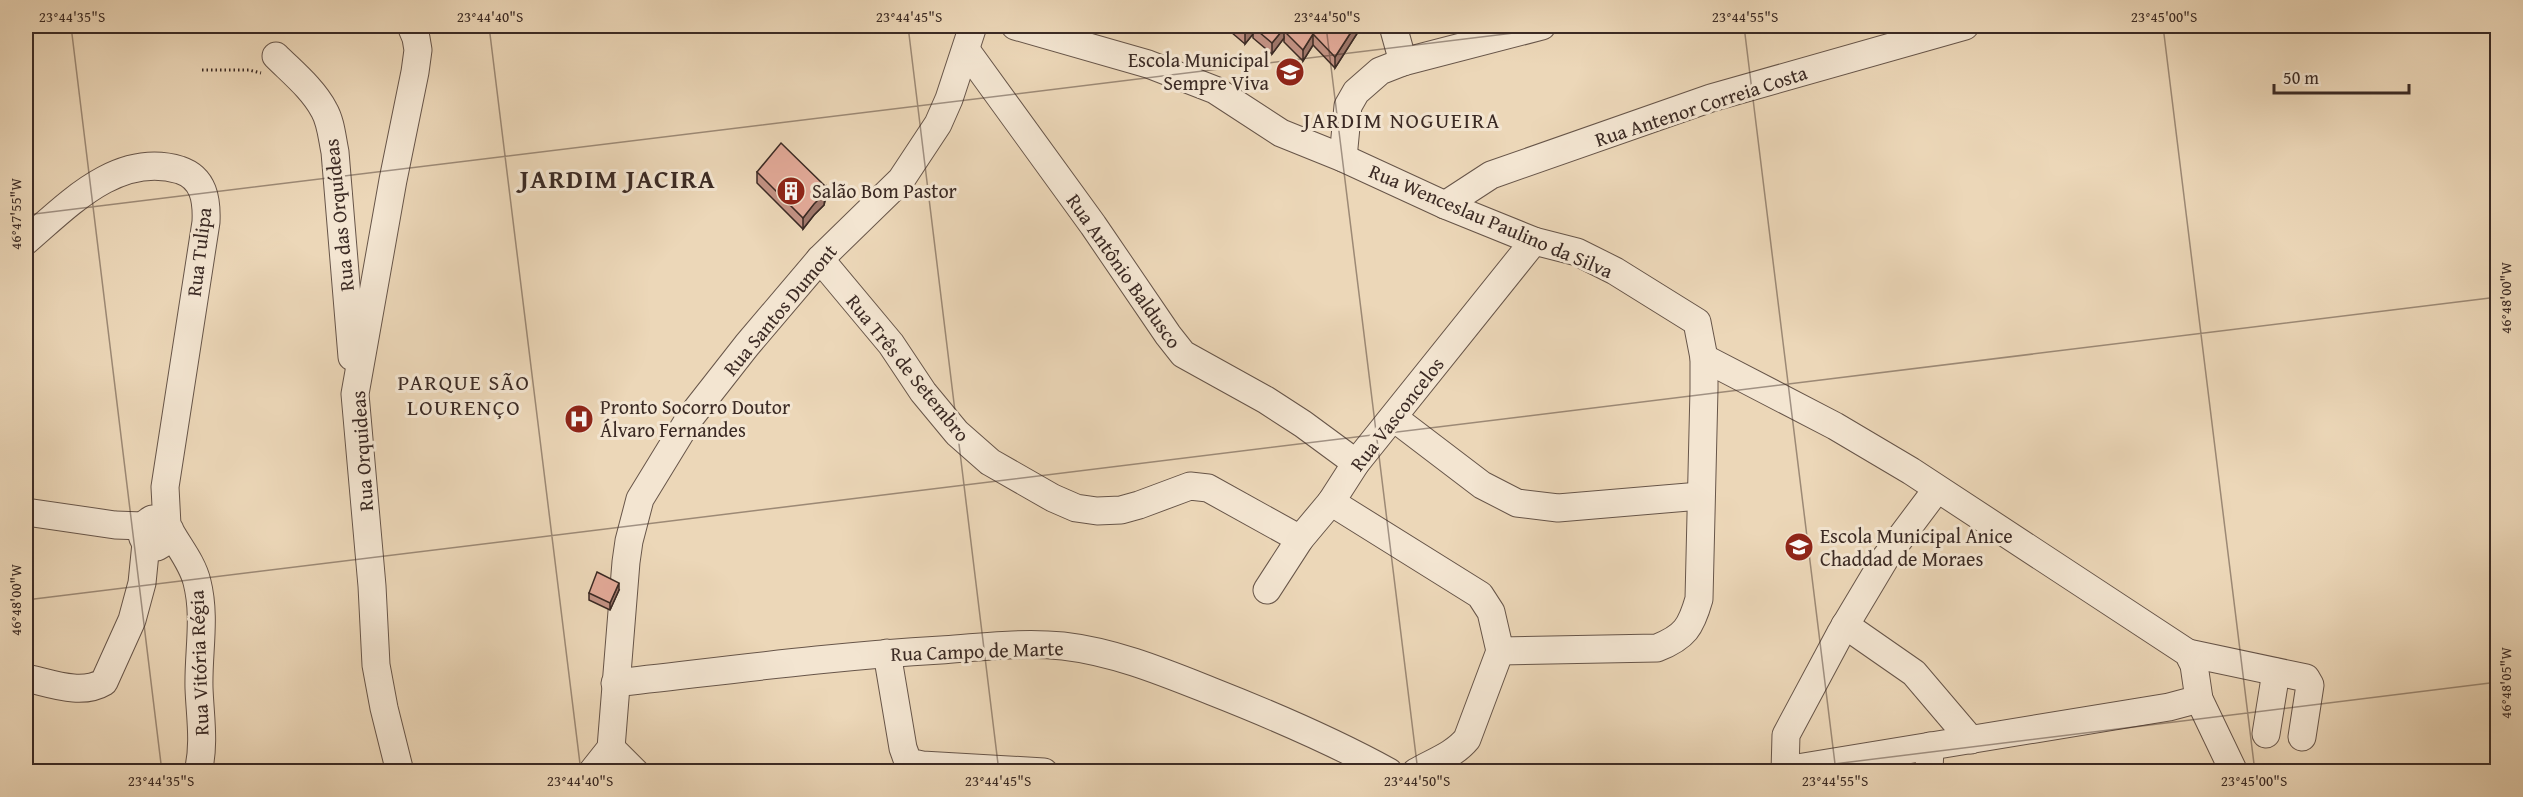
<svg xmlns="http://www.w3.org/2000/svg" width="2523" height="797" font-family="'Gentium Book Plus',serif">
  <style>
    .lines { fill: none; stroke-linecap: round; stroke-linejoin: round }
    .minor-casing { stroke: #675549; stroke-width: 29 }
    .path { stroke: #3b2a24; stroke-width: 3; stroke-dasharray: 1.5 3; stroke-linecap: butt }
    .minor { stroke: #f3e5d1; stroke-width: 27 }
    .wall { fill: #c39284; stroke: #3b2a24; stroke-width: 1.5 }
    .shaded-wall { fill: #9f776b; stroke: #3b2a24; stroke-width: 1.5 }
    .building { fill: #e3aa99; stroke: #3b2a24; stroke-width: 1.5 }
    .ticks { fill: none; stroke: #3b2a24; stroke-width: 1.5; stroke-opacity: 0.45 }
    .labels { text-anchor: middle; stroke-width: 6; stroke-linejoin: round; paint-order: stroke }
    .poi-label { font-size: 20px; fill: #3b2a24; stroke: #f3e5d1; text-anchor: start }
    .street-label { font-size: 20px; fill: #3b2a24; stroke: #f3e5d1 }
    .quarter-label { font-size: 22px; letter-spacing: 1.5px; fill: #3b2a24; stroke: #f3e5d1 }
    .district-label { font-size: 26px; font-weight: bold; letter-spacing: 1.5px; fill: #3b2a24; stroke: #f3e5d1 }
    .neatline { fill: none; stroke: #3b2a24; stroke-width: 2 }
    .ticks-label { font-size: 15px; text-anchor: middle; fill: #3b2a24 }
  </style>
  <rect width="100%" height="100%" fill="#ecd7b8"/>
  <filter id="stains"><feTurbulence type="fractalNoise" baseFrequency=".00333" numOctaves="4"/><feColorMatrix values="0 0 0 0 .2 0 0 0 0 .09 0 0 0 0 .02 0 0 0 .5 -.17"/></filter>
  <radialGradient id="worn" r=".72"><stop offset=".6" stop-color="#630" stop-opacity="0"/><stop offset="1" stop-color="#630" stop-opacity=".3"/></radialGradient>
  <g class="lines">
    <g class="minor-casing">
      <g id="minor">
        <path d="M1015,26L1148,64L1215,90L1281,133L1343,158L1445,205L1534,241L1577,252L1615,271L1697,322L1704,358V389L1699,599C1691,627 1685,637 1657,648L1500,651"/>
        <polyline points="1393,26 1403,62"/>
        <polyline points="966,50 1093,225 1168,335 1183,354 1266,400 1303,424 1356,463"/>
        <path d="M276,56C292,72 313,89 324,110C331,122 332,138 335,152L352,357"/>
        <polyline points="1343,158 1348,106 1356,92 1380,71 1403,62 1542,26"/>
        <polyline points="1445,205 1491,175 1711,98 1965,26"/>
        <path d="M26,241C68,205 118,151 180,170C204,178 207,200 206,222L165,487L167,525"/>
        <polyline points="820,259 891,344 923,392 957,433 990,462 1053,498 1076,508 1097,511 1121,510 1139,505 1190,486 1208,488 1300,539"/>
        <polyline points="1704,358 1835,426 1911,471 2188,653 2194,665 2199,699 2234,772"/>
        <polyline points="1394,418 1482,485 1517,503 1558,508 1700,496"/>
        <polyline points="1331,502 1480,595 1491,612 1500,651"/>
        <polyline points="26,512 115,525 143,526"/>
        <path d="M170,530L167,541L157,547L146,543C139,534 141,525 152,519L163,521L167,525C176,544 192,561 197,582C206,617 198,653 199,688C200,716 205,744 198,772"/>
        <polyline points="1267,590 1300,539 1331,502 1356,463 1534,241"/>
        <polyline points="1845,625 1914,673 1971,740"/>
        <polyline points="887,653 903,748 908,762 922,765 1044,772"/>
        <polyline points="2188,653 2306,678 2310,685 2302,737"/>
        <path d="M26,678C50,683 81,696 104,682L132,620L142,583L146,543"/>
        <path d="M615,683C723,671 832,656 941,650C981,647 1023,642 1063,646C1115,652 1163,672 1211,691C1272,715 1331,740 1389,772"/>
        <polyline points="2266,734 2276,672"/>
        <polyline points="611,748 635,772"/>
        <polyline points="1785,770 2169,707 2199,699"/>
        <polyline points="400,772 384,708 376,665 372,586 355,394 393,180 415,72 418,50 416,38 411,26"/>
        <polyline points="592,772 611,748 626,562 629,541 640,499 689,419 747,345 820,259 901,180 938,124 949,99 973,26"/>
        <path d="M1416,772C1433,762 1454,755 1467,739L1500,651"/>
        <polyline points="1785,772 1786,735 1840,634 1886,557 1937,489"/>
        <polyline points="1929,772 1930,746"/>
      </g>
    </g>
    <g class="path">
      <polyline points="202,70 249,70 261,73"/>
      <polyline points="26,104 29,62 27,26"/>
    </g>
    <use href="#minor" class="minor"/>
  </g>
  <g class="wall">
    <polygon points="1224,26 1358,26 1358,32 1335,68 1313,45 1303,61 1284,42 1284,38 1272,54 1253,38 1253,34 1245,44"/>
    <polygon points="757,172 826,198 824,205 814,215 803,229 757,183"/>
    <polygon points="619,590 610,610 589,600 589,593"/>
  </g>
  <g class="shaded-wall">
    <polygon points="1251,26 1259,26 1253,27 1253,34 1245,44 1245,33"/>
    <polygon points="1286,26 1293,26 1284,31 1284,38 1272,54 1272,43"/>
    <polygon points="1355,26 1358,26 1358,32 1335,68 1335,57"/>
    <polygon points="1313,34 1313,45 1303,61 1303,50"/>
    <polygon points="826,187 824,205 814,215 803,229 803,218"/>
    <polygon points="619,583 619,590 610,610 610,603"/>
  </g>
  <g class="building">
    <polygon points="1237,26 1251,26 1245,33"/>
    <polygon points="1254,26 1286,26 1272,43 1253,27"/>
    <polygon points="1287,26 1355,26 1335,57 1313,34 1303,50 1284,31"/>
    <polygon points="781,143 826,187 824,194 814,204 803,218 757,172"/>
    <polygon points="597,572 619,583 610,603 589,593"/>
    <polygon points="1213,768 1214,771 1195,771"/>
  </g>
  <path class="ticks" d="M71,26L162,772M489,26L581,772M908,26L999,772M1326,26L1418,772M1744,26L1836,772M2163,26L2255,772M26,215L1571,26M26,600L2498,297M1769,772L2498,682"/>
  <defs>
    <g id="school-disc" transform="scale(1.5)"><circle r="9.5" fill="#8f2418" stroke="#f3e5d1"/><path d="M0-5L7-2L0 1L-7-2ZM-4 1L0 2.5L4 1V4Q0 6-4 4Z" fill="#fff"/></g>
    <g id="building-disc" transform="scale(1.5)"><circle r="9.5" fill="#8f2418" stroke="#f3e5d1"/><path d="M-4-6H4V6H1V3H-1V6H-4ZM-2.5-4.3h1.7v1.8h-1.7ZM.8-4.3h1.7v1.8H.8ZM-2.5-1h1.7V.8h-1.7ZM.8-1h1.7V.8H.8Z" fill="#fff"/></g>
    <g id="hospital-disc" transform="scale(1.5)"><circle r="9.5" fill="#8f2418" stroke="#f3e5d1"/><path d="M-5-5h3v3.5h4V-5h3V5h-3V1.5h-4V5h-3Z" fill="#fff"/></g>
  </defs>
  <g fill-rule="evenodd">
    <use href="#school-disc" x="1290" y="72"/>
    <use href="#building-disc" x="791" y="191"/>
    <use href="#hospital-disc" x="579" y="419"/>
    <use href="#school-disc" x="1799" y="547"/>
  </g>
  <g class="labels">
    <g class="poi-label">
      <text x="1269" y="67" text-anchor="end">Escola Municipal<tspan x="1269" dy="23">Sempre Viva</tspan></text>
      <text x="812" y="198">Salão Bom Pastor</text>
      <text x="600" y="414">Pronto Socorro Doutor<tspan x="600" dy="23">Álvaro Fernandes</tspan></text>
      <text x="1820" y="543">Escola Municipal Anice<tspan x="1820" dy="23">Chaddad de Moraes</tspan></text>
    </g>
    <g class="street-label">
      <text transform="translate(1701 106) rotate(-18)" y="7">Rua Antenor Correia Costa</text>
      <text transform="translate(339 215) rotate(-96)" y="7">Rua das Orquídeas</text>
      <text transform="translate(1491 221) rotate(23)" y="7">Rua Wenceslau Paulino da Silva</text>
      <text transform="translate(199 252) rotate(-83)" y="7">Rua Tulipa</text>
      <text transform="translate(1124 271) rotate(55)" y="7">Rua Antônio Baldusco</text>
      <text transform="translate(780 310) rotate(-50)" y="7">Rua Santos Dumont</text>
      <text transform="translate(908 368) rotate(51)" y="7">Rua Três de Setembro</text>
      <text transform="translate(1397 414) rotate(-52)" y="7">Rua Vasconcelos</text>
      <text transform="translate(362 451) rotate(-94)" y="7">Rua Orquideas</text>
      <text transform="translate(977 651) rotate(-2)" y="7">Rua Campo de Marte</text>
      <text transform="translate(199 663) rotate(-92)" y="7">Rua Vitória Régia</text>
    </g>
    <g class="quarter-label">
      <text x="1402" y="128">JARDIM NOGUEIRA</text>
      <text x="464" y="390">PARQUE SÃO<tspan x="464" dy="25">LOURENÇO</tspan></text>
    </g>
    <g class="district-label">
      <text x="618" y="188">JARDIM JACIRA</text>
    </g>
  </g>
  <rect width="2523" height="797" fill="none" stroke="#ecd7b8" stroke-width="66"/>
  <path d="M2274 84v9h135v-9" fill="none" stroke="#3b2a24" stroke-width="3"/>
  <text x="2283" y="84" font-size="18" fill="#3b2a24" stroke="#f3e5d1" stroke-width="4.5" paint-order="stroke">50 m</text>
  <rect x="33" y="33" width="2457" height="731" class="neatline"/>
  <g class="ticks-label">
    <text x="72" y="22">23°44'35"S</text>
    <text x="490" y="22">23°44'40"S</text>
    <text x="909" y="22">23°44'45"S</text>
    <text x="1327" y="22">23°44'50"S</text>
    <text x="1745" y="22">23°44'55"S</text>
    <text x="2164" y="22">23°45'00"S</text>
    <text transform="translate(16 214) rotate(-90)" y="5">46°47'55"W</text>
    <text transform="translate(2506 298) rotate(-90)" y="5">46°48'00"W</text>
    <text transform="translate(16 600) rotate(-90)" y="5">46°48'00"W</text>
    <text transform="translate(2506 683) rotate(-90)" y="5">46°48'05"W</text>
    <text x="161" y="786">23°44'35"S</text>
    <text x="580" y="786">23°44'40"S</text>
    <text x="998" y="786">23°44'45"S</text>
    <text x="1417" y="786">23°44'50"S</text>
    <text x="1835" y="786">23°44'55"S</text>
    <text x="2254" y="786">23°45'00"S</text>
  </g>
  <rect width="100%" height="100%" filter="url(#stains)"/>
  <rect width="100%" height="100%" fill="url(#worn)"/>
</svg>
